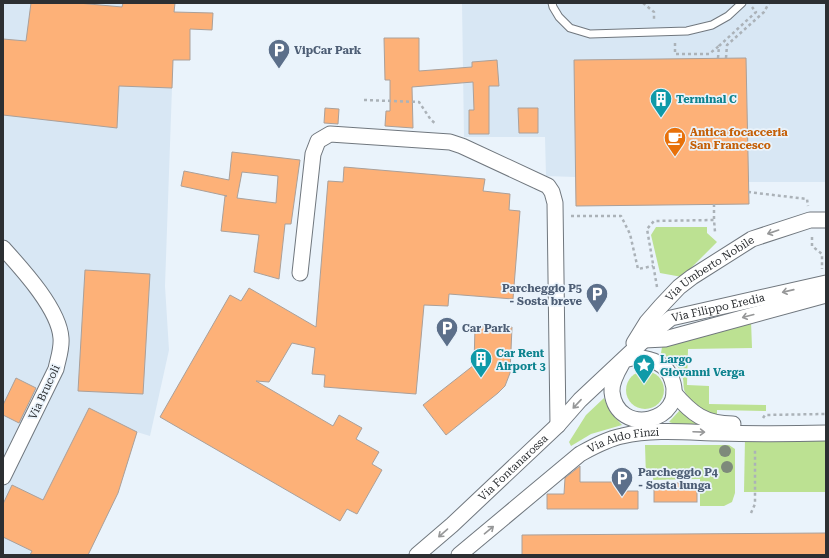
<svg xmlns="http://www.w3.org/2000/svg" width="829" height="558" font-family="'Roboto Serif',serif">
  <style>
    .built { fill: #d8e7f4 }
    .green { fill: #bce192 }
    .building { fill: #fdb178; stroke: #aaa09a; fill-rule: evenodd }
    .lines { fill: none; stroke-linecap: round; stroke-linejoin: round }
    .service-casing { stroke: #70777e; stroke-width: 9 }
    .minor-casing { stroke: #70777e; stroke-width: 17 }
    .path { stroke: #abb2b8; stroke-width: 2.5; stroke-dasharray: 3 3; stroke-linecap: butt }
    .service { stroke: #fff; stroke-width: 7 }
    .minor { stroke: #fff; stroke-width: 15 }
    .tree { fill: #7e8a7b }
    .oneway { stroke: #969798 }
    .labels { text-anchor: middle; stroke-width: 3.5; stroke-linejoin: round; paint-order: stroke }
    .service-label { font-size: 11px; font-weight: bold; fill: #4e5e75; stroke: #eaf3fb; text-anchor: start }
    .culture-label { font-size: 11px; font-weight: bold; fill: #0d838f; stroke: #eaf3fb; text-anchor: start }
    .food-label { font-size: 11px; font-weight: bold; fill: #c56008; stroke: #eaf3fb; text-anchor: start }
    .street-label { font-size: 11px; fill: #2c2f32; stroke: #eaf3fb }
  </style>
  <rect width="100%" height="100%" fill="#eaf3fb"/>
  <g class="built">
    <polygon points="3,3 175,3 165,286 169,350 150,436 137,432 118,493 88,555 3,555"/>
    <polygon points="462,3 826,3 826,182 748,182 749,204 576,206 575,177 546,176 545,137 464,137"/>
  </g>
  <g class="green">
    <polygon points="656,227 707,227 707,233 717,242 682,277 660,273 651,235"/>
    <path d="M751,321L752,348L688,349L687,385L709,386V404L766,405V411L717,410V417C705,412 691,404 685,392C683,388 684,383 683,379C681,367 671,359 661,353L662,347Z"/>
    <circle cx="645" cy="390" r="19"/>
    <polygon points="604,398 610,412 622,425 591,434 571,446 569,442 586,415"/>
    <polygon points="680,410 709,426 678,425 669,422"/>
    <polygon points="745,438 826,438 826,492 744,492"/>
    <polygon points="645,445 729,445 735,449 735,493 732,502 724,506 700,506 700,479 653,480 653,477 646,477"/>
  </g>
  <g class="building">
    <polygon points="31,3 78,3 122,7 123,3 175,3 174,12 213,13 212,30 190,29 190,60 173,60 172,88 119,86 117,128 3,115 3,39 26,41"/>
    <polygon points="384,38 419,38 419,71 472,67 472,62 497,60 499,86 489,86 489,134 469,134 469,110 474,110 473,82 412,87 413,128 385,126 386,111 390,111 390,80 385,80"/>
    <polygon points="746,58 749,204 576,206 574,60"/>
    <polygon points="325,108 339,109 338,124 324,123"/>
    <polygon points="518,108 538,108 538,133 519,133"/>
    <path d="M232,152L300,160L291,224H285L279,279L254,272L259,235L221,231L225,196H227L181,186L184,171L229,180ZM242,172L278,176L276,203L237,198Z"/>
    <polygon points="344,167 485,179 483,191 510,194 509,210 520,211 513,299 449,294 448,306 424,305 416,394 324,387 325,375 312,374 315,348 292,343 269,382 256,381 333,426 339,415 362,428 356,439 379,452 372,464 382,470 357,514 347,509 340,521 160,417 230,295 241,301 249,288 316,327 328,181 343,182"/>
    <polygon points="85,270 150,274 143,394 78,391"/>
    <polygon points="475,326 512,327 510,373 505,386 498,393 446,435 423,405 474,365"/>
    <polygon points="16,378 36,388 19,423 3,415 3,405"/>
    <polygon points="89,408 137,432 118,493 88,555 30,555 32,551 3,537 3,504 12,485 43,500"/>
    <polygon points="580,466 580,482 619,482 619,491 638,491 638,509 547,509 547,494 564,494 565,478"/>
    <rect x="654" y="483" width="43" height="19"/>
    <polygon points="826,533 826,555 522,555 522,535"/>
  </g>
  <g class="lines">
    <g class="service-casing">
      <polyline id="service" points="552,3 553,7 559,17 570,28 590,34 687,31 712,25 728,16 742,3"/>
    </g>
    <g class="minor-casing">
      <g id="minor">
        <path d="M3,248C22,269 59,309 61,338C62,349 58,359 56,369L3,477"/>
        <polyline points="300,273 313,154 318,141 330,134 450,142 462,146 548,186 552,192 555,203 558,425"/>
        <polyline points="644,340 665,339 826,295"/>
        <path id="s1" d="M634,343L647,322L661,306L679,287L692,277L752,239L810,220H826"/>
        <path d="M636,357C651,359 667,363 672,380C687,422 617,438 612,392C611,381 619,369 624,360Z"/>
        <path d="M674,393C692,414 705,424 733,424"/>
        <path id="s2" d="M417,555L452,525L558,425L580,400L644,340L671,318L826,283"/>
        <path id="s3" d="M459,555L580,454C593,447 607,439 622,436C652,429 685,432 716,433C753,434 789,434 826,433"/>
      </g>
    </g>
    <g class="path">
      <polyline points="643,3 654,12 654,21"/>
      <polyline points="675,43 675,54 709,54 719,46"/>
      <polyline points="718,58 719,46 756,12 752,7"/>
      <polyline points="726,58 727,45 764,12 769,3"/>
      <polyline points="364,100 419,102 431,120 436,124"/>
      <polyline points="748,192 807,199 808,206"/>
      <polyline points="714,204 714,220"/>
      <polyline points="571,216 621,216 630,234 638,269 653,266"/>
      <polyline points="812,237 812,246 822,254 822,269"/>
      <polyline points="657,287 647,229 654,221 714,220 715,232"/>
      <polyline points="763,418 765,415 826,414"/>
      <polyline points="751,513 755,504 755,448"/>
    </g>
    <use href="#service" class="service"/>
    <use href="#minor" class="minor"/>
  </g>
  <g class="tree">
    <circle cx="725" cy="451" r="6"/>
    <circle cx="727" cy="467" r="6"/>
  </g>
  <defs><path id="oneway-shaft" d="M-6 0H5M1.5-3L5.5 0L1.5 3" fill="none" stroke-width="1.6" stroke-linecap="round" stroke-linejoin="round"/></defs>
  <g class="oneway">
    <use href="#oneway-shaft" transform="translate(773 232) rotate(161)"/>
    <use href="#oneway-shaft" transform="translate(788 291) rotate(167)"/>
    <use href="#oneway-shaft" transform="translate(748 316) rotate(165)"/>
    <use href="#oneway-shaft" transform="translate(577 404) rotate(133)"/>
    <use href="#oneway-shaft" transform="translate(699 432) rotate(2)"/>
    <use href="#oneway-shaft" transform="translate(489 530) rotate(-40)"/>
    <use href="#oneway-shaft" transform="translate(443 533) rotate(139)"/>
  </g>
  <defs>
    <g id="parking-pin" transform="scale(1.15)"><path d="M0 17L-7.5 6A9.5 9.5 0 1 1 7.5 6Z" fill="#5c6f8a" stroke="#eaf3fb"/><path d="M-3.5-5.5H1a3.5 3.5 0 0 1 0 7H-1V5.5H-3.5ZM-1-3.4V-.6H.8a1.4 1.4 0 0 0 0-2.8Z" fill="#fff"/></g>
    <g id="building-pin" transform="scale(1.15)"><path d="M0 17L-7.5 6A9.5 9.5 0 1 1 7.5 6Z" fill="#0f9aa8" stroke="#eaf3fb"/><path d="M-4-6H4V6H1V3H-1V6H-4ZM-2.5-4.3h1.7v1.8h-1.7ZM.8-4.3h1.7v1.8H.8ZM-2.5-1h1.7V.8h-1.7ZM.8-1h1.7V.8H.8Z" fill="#fff"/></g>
    <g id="cafe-pin" transform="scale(1.15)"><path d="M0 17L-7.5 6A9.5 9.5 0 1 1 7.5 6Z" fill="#e8710a" stroke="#eaf3fb"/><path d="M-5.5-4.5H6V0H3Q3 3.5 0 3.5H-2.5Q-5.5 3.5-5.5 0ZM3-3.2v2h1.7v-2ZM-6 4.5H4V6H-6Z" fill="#fff"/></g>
    <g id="sight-pin" transform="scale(1.15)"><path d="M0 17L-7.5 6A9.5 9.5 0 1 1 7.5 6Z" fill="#0f9aa8" stroke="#eaf3fb"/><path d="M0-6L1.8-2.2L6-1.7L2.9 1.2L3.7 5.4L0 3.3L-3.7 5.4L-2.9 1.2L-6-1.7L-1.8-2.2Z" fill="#fff"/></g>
  </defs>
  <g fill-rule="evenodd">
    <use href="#parking-pin" x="279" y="50"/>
    <use href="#building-pin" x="661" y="99"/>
    <use href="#cafe-pin" x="675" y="138"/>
    <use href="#parking-pin" x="597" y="294"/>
    <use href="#parking-pin" x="447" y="328"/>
    <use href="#building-pin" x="481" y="359"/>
    <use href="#sight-pin" x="644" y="365"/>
    <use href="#parking-pin" x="622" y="478"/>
  </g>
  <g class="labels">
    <g class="service-label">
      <text x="294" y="54">VipCar Park</text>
      <text x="582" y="292" text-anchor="end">Parcheggio P5<tspan x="582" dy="13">- Sosta breve</tspan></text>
      <text x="462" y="332">Car Park</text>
      <text x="638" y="476">Parcheggio P4<tspan x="638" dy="13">- Sosta lunga</tspan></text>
    </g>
    <g class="culture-label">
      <text x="676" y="103">Terminal C</text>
      <text x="496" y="357">Car Rent<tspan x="496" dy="13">Airport 3</tspan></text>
      <text x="660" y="363">Largo<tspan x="660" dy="13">Giovanni Verga</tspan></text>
    </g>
    <g class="food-label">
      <text x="690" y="136">Antica focacceria<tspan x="690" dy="13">San Francesco</tspan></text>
    </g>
    <g class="street-label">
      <text dy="4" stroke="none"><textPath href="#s1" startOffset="108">Via Umberto Nobile</textPath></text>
      <text dy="4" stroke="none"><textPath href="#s2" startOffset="396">Via Filippo Eredia</textPath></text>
      <text transform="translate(44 392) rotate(-65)" y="4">Via Brucoli</text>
      <text dy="4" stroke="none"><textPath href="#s3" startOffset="204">Via Aldo Finzi</textPath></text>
      <text dy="4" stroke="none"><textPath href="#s2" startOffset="130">Via Fontanarossa</textPath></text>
    </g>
  </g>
  <rect width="829" height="558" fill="none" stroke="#2c2f32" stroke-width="8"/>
</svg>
